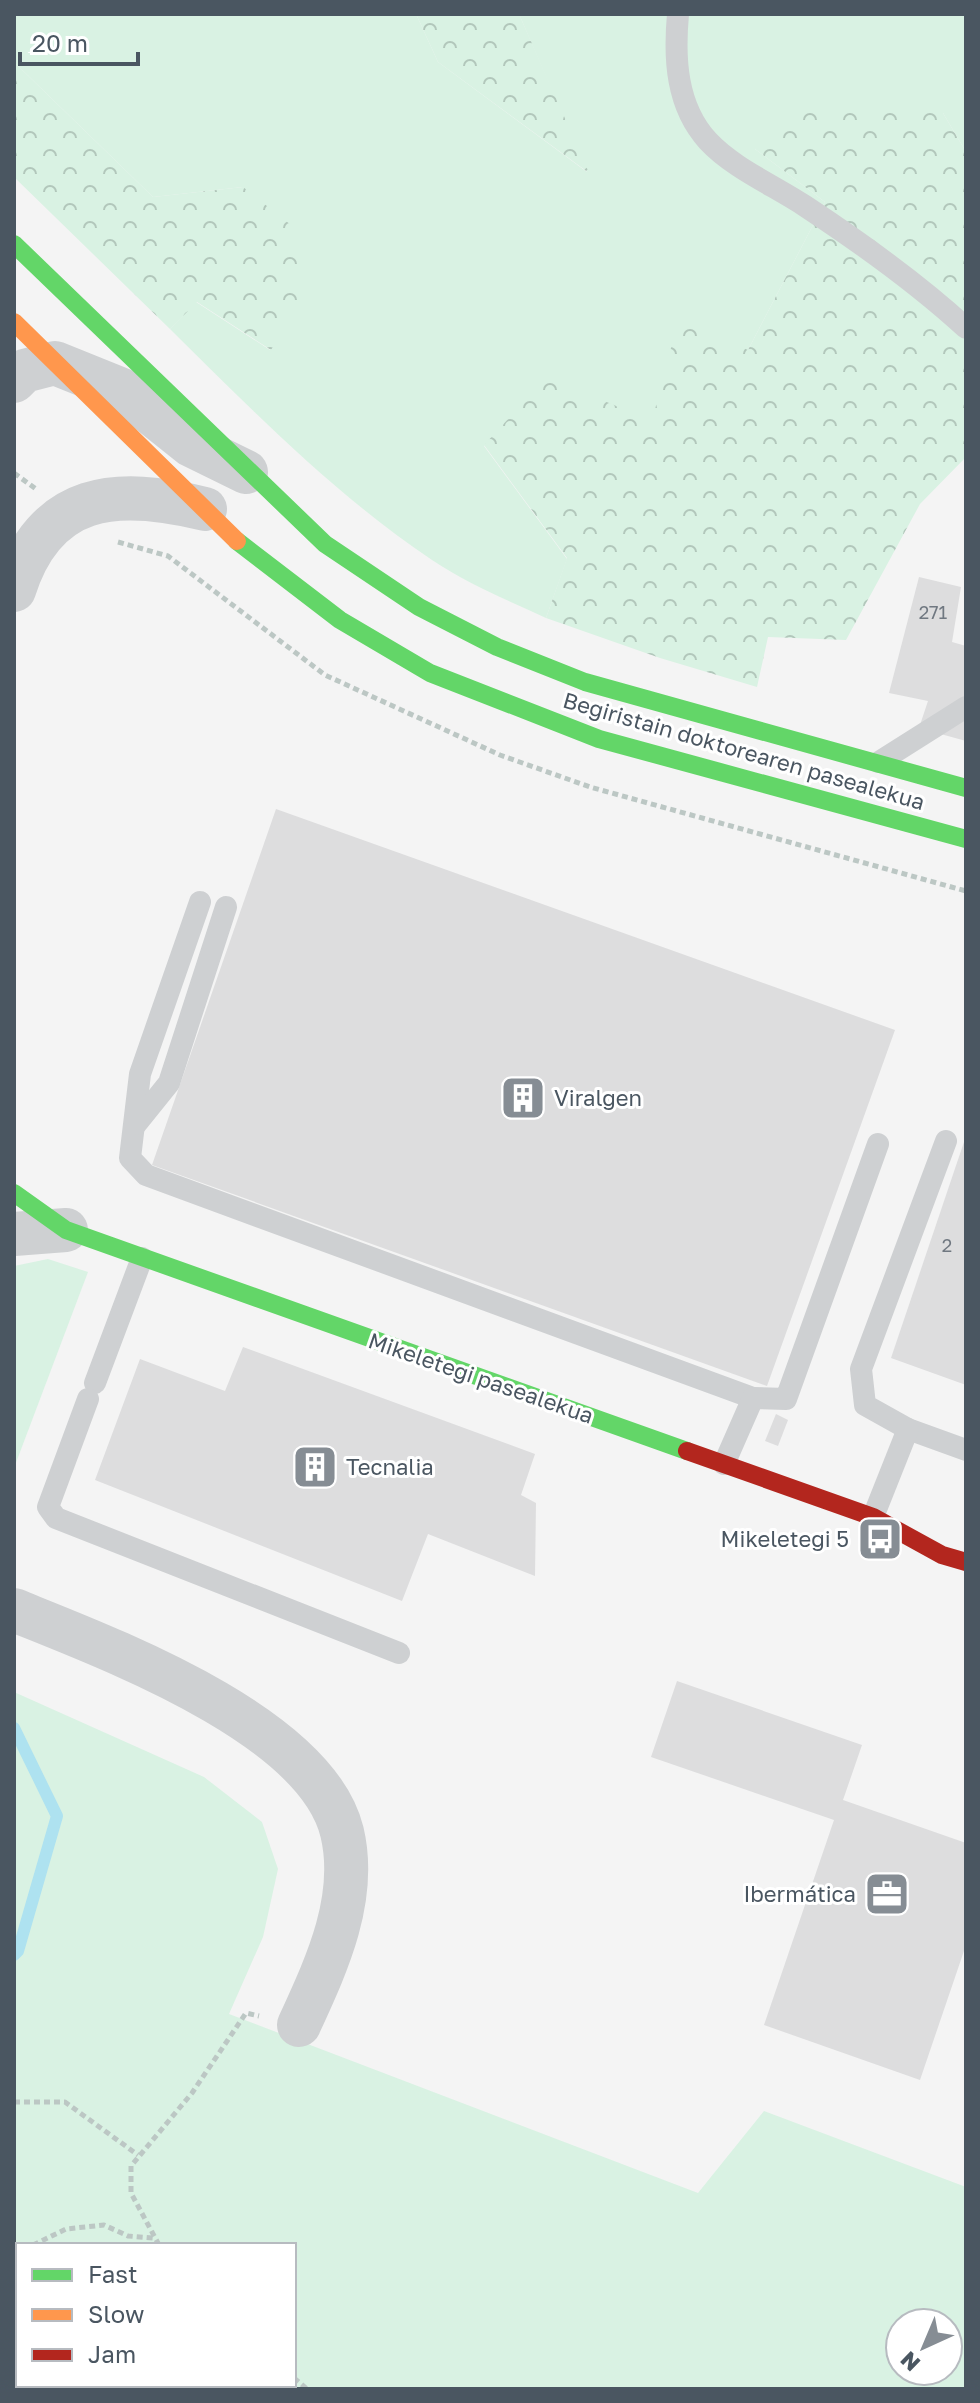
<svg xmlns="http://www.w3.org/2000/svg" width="980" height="2403" font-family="'Golos Text',sans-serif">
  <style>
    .green { fill: #d9f2e3; fill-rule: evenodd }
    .forest { fill: url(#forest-crowns) }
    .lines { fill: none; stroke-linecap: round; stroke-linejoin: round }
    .stream { stroke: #aee2f0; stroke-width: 12 }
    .building { fill: #ddddde }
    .path { stroke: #bcc7c4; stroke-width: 5; stroke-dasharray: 6 4; stroke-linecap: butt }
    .lane { stroke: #ced0d2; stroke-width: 22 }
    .street { stroke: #ced0d2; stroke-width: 44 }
    .fast { stroke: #63d668; stroke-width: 18 }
    .slow { stroke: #ff974d; stroke-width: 18 }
    .jam { stroke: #b3261e; stroke-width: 18 }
    .labels { text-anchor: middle; stroke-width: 6; stroke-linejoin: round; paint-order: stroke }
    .number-label { font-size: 18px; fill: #707881 }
    .street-label { font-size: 22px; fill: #4a5661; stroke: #fff }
    .poi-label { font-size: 22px; fill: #4a5661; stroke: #fff; text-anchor: start }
  </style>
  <defs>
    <pattern id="forest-crowns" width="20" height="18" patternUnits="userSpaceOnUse" patternTransform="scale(2)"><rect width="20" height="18" fill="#d9f2e3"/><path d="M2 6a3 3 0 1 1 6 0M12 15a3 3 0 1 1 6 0" fill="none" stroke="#b2c7bb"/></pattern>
  </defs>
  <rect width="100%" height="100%" fill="#f4f4f4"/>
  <g class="green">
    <path d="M14,14H416L438,62L587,172L519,14H966V152L943,113L755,149L825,202L748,350L652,422L547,378L484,446L567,559L546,618C507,600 468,584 432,560C334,494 253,411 170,329L196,302L270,350L243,187L153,197L14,62Z"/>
    <polygon points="48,1259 88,1272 14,1468 14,1266"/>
    <path d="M14,1692L204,1777L262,1822L278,1869L263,1937L229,2014L698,2193L764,2111L966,2187V2389H225L218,2385H294V2245H18V2289L14,2292ZM900,2323H948V2371H900Z"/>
  </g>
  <g class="forest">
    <polygon points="416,14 519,14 589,173 438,62"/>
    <polygon points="14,62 153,197 243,187 291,225 303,298 271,350 197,302 170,329 14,177"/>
    <polygon points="798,112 943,113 966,152 966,457 920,504 846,640 768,637 757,687 660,658 546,618 567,558 484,445 547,377 652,421 678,321 748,350 825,202 755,149"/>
    <polygon points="18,2289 18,2385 218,2385 225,2389 14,2389 14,2292"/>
  </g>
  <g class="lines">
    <polyline class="stream" points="14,1728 57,1816 18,1951 14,1955"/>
  </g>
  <g class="building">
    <polygon points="919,577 961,587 952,642 966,646 966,741 919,728 928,701 889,693"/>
    <polygon points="276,809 895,1030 767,1386 152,1165"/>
    <polygon points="966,1136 966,1385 891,1358"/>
    <polygon points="243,1347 535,1454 521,1495 536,1503 535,1576 428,1534 402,1601 95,1480 140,1359 225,1391"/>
    <polygon points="776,1414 788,1420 778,1446 765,1441"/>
    <polygon points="677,1681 862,1745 843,1800 966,1843 966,1945 920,2080 764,2025 834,1820 651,1757"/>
  </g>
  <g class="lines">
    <g class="path">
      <polyline points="14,473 36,489"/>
      <polyline points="118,542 168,556 325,675 500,755 590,787 966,891"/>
      <polyline points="14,2102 65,2102 138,2155"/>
      <polyline points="33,2245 66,2229 104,2225 128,2236 153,2238"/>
      <polyline points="159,2245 131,2193 131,2166 192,2093 246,2013 259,2016"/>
      <polyline points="14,2254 18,2252"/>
      <polyline points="294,2378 307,2389"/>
    </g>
    <g class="lane">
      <path d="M678,14C674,58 676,106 708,141C733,168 775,186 805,206C861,243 916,282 966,328"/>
      <polyline points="879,762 966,707"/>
      <polyline points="200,902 140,1074 130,1158 146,1175 753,1398"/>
      <polyline points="136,1124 169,1083 226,907"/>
      <polyline points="946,1141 861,1369 865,1405 908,1429 966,1450"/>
      <polyline points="95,1383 142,1258"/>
      <polyline points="88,1399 48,1507 56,1518 399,1653"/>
      <polyline points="724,1464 753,1398 786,1399 878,1144"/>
      <polyline points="873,1517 908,1429"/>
    </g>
    <g class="street">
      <polyline points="14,381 24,371 55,363 122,390 191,445 246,472"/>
      <path d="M14,590C45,492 116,487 205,509"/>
      <polyline points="14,1234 66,1230"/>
      <path d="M14,1610C108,1648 316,1725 342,1832C358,1899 326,1966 299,2025"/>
    </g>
    <g class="fast">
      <polyline points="14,244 325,544 419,607 497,647 585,682 966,788"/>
      <polyline points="237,541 340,620 430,673 599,739 966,839"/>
      <polyline points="14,1193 66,1230 687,1451"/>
    </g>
    <polyline class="slow" points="14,322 237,541"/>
    <polyline class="jam" points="687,1451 873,1517 942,1555 966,1562"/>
  </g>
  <defs>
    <g id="building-square" transform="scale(2.3)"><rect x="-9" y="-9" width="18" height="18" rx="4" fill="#868d94" stroke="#fff"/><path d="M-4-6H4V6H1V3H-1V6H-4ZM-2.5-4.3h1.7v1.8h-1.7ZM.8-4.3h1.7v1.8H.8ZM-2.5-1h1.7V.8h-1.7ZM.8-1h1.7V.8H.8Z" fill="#fff"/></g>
    <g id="bus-square" transform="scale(2.3)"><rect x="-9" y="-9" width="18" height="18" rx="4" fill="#868d94" stroke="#fff"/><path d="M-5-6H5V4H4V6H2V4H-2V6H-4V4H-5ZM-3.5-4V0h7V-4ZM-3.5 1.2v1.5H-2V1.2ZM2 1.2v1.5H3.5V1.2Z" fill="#fff"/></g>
    <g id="office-square" transform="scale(2.3)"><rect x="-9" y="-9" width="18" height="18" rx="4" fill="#868d94" stroke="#fff"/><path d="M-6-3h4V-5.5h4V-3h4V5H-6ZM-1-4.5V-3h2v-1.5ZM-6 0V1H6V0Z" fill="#fff"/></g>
  </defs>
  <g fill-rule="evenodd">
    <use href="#building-square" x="523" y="1098"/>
    <use href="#building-square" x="315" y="1467"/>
    <use href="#bus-square" x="880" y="1539"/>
    <use href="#office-square" x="887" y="1894"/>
  </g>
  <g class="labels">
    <g class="number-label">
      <text x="933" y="619">271</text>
      <text x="947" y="1252">2</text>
    </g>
    <g class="street-label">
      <text transform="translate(744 751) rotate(16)" y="8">Begiristain doktorearen pasealekua</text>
      <text transform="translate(481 1378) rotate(19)" y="8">Mikeletegi pasealekua</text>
    </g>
    <g class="poi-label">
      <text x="554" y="1106">Viralgen</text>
      <text x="346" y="1475">Tecnalia</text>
      <text x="849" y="1547" text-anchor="end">Mikeletegi 5</text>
      <text x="856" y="1902" text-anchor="end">Ibermática</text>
    </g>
  </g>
  <rect width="980" height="2403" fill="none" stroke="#4a5661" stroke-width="32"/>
  <rect x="16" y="2243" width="280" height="144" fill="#ffffff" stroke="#b7bbc0" stroke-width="2"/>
  <rect x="32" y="2269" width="40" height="12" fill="#63d668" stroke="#b7bbc0" stroke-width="2"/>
  <text x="88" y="2283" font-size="24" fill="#4a5661">Fast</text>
  <rect x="32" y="2309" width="40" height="12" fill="#ff974d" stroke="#b7bbc0" stroke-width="2"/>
  <text x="88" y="2323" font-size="24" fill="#4a5661">Slow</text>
  <rect x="32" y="2349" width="40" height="12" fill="#b3261e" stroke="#b7bbc0" stroke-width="2"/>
  <text x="88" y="2363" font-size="24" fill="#4a5661">Jam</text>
  <g transform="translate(924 2347) rotate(224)"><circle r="38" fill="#ffffff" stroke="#b7bbc0" stroke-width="2"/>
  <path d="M0-6L14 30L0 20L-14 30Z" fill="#868d94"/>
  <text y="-12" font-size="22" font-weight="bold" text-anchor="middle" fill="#4a5661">N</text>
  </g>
  <path d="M20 52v12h118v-12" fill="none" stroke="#4a5661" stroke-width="4"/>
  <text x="32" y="52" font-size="24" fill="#4a5661" stroke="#ffffff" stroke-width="6" paint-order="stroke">20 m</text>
</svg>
